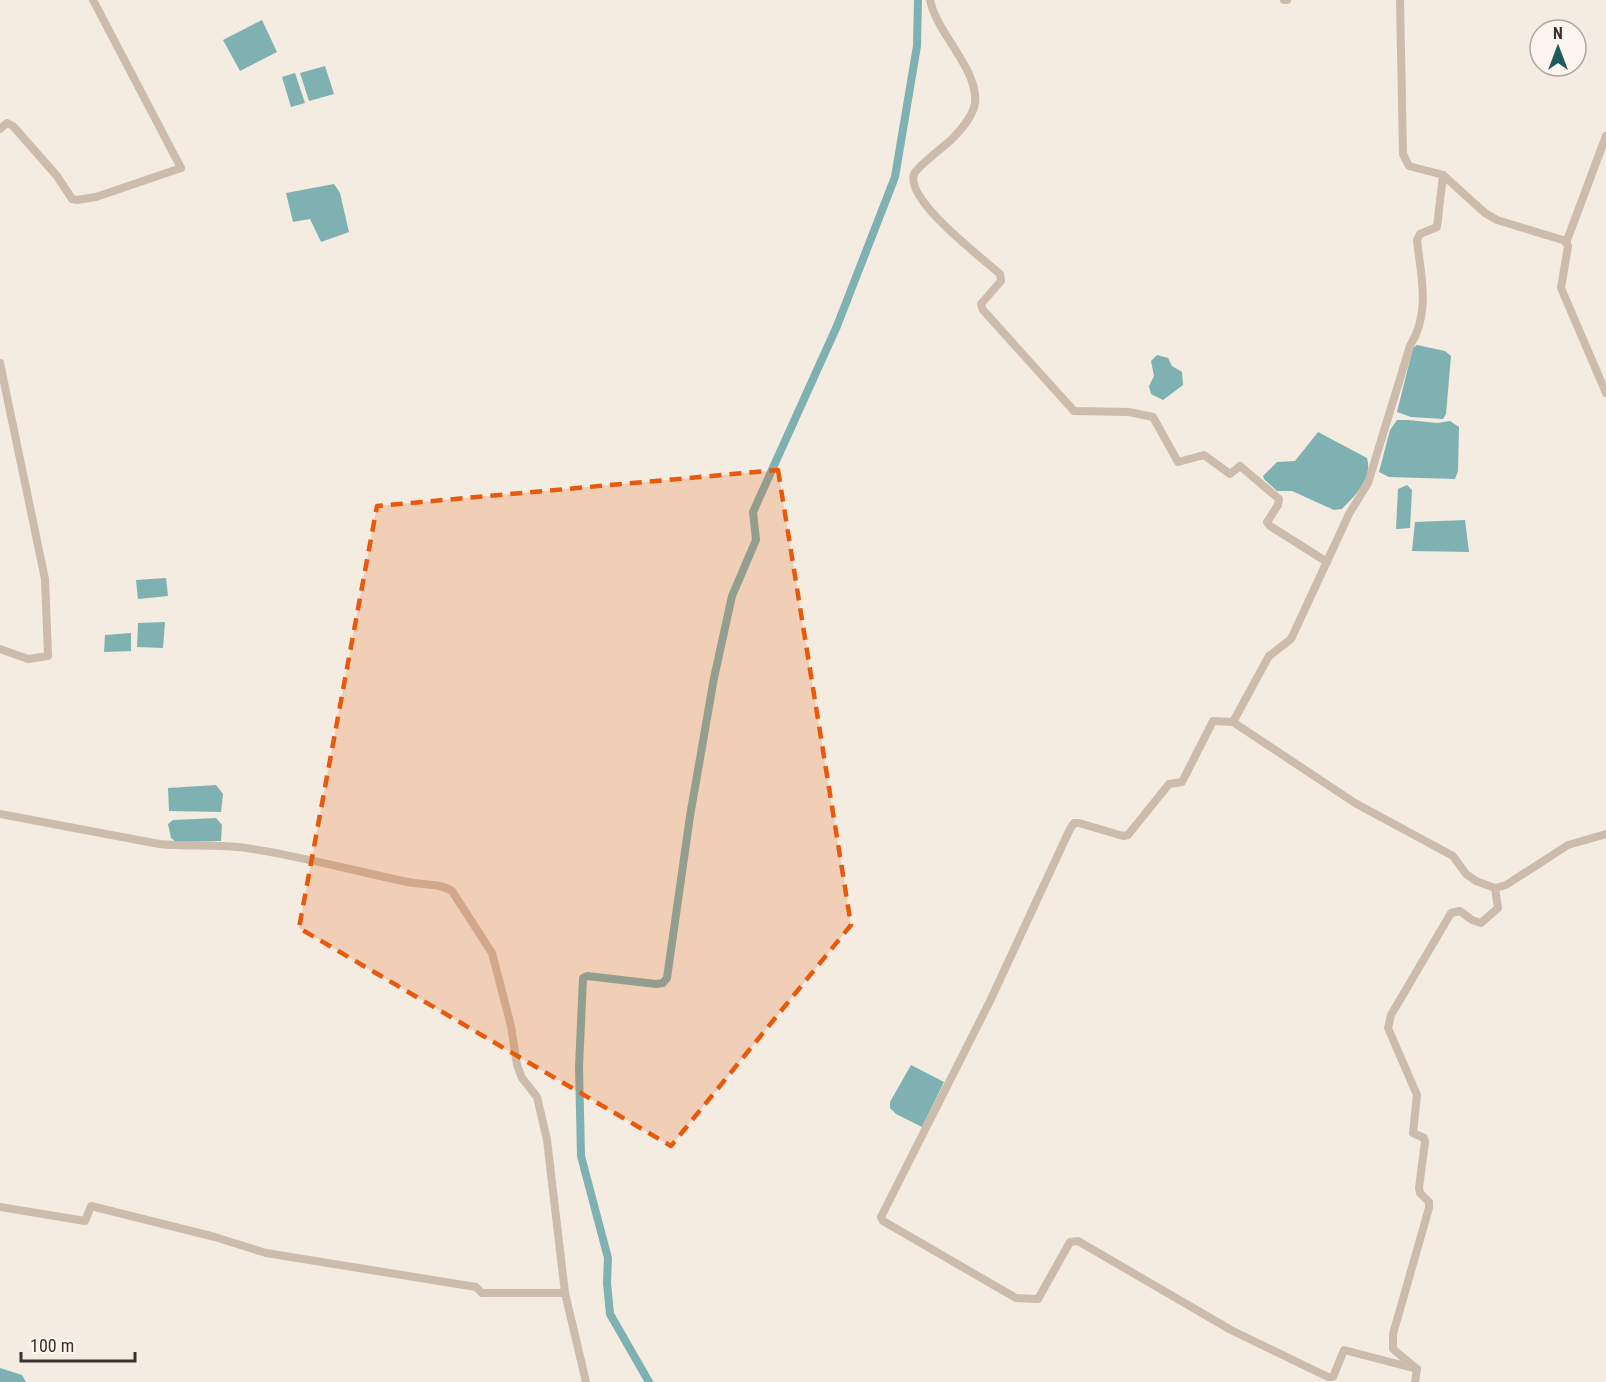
<svg xmlns="http://www.w3.org/2000/svg" width="1606" height="1382" font-family="'Roboto Condensed',sans-serif">
  <style>
    .water { fill: #7fb0b2 }
    .lines { fill: none; stroke-linecap: round; stroke-linejoin: round }
    .canal { stroke: #7fb0b2; stroke-width: 8 }
    .minor { stroke: #cdbbac; stroke-width: 8 }
    .marked { fill: #e8590c; fill-opacity: 0.2; stroke: #e8590c; stroke-width: 4.5; stroke-dasharray: 12 8; stroke-linejoin: round }
  </style>
  <rect width="100%" height="100%" fill="#f4ebe1"/>
  <g class="water">
    <polygon points="262,20 277,52 240,71 223,40"/>
    <polygon points="325,66 334,94 309,101 300,73"/>
    <polygon points="295,73 305,103 291,107 282,77"/>
    <polygon points="334,184 340,193 349,232 321,242 310,219 293,222 286,193"/>
    <polygon points="1417,345 1445,351 1451,356 1446,414 1443,419 1411,417 1397,412 1413,348"/>
    <polygon points="1157,355 1168,358 1172,366 1182,372 1183,385 1163,400 1151,394 1149,386 1154,376 1151,361"/>
    <polygon points="1408,420 1437,423 1450,421 1459,427 1458,471 1455,479 1389,477 1379,472 1390,430 1397,420"/>
    <path d="M1318,432L1367,458C1373,478 1355,496 1342,509L1334,510L1292,491H1277L1264,479L1263,476L1277,462L1295,461Z"/>
    <polygon points="1407,485 1412,490 1410,528 1396,529 1398,489"/>
    <polygon points="1465,520 1469,552 1412,551 1415,522"/>
    <polygon points="166,578 168,596 138,599 136,580"/>
    <polygon points="165,622 163,648 137,647 138,623"/>
    <polygon points="131,633 131,651 104,652 105,635"/>
    <polygon points="216,785 223,794 221,812 169,811 168,788"/>
    <polygon points="216,818 222,825 221,841 176,842 171,838 168,824 173,820"/>
    <polygon points="911,1065 944,1082 922,1127 896,1114 890,1108 890,1102"/>
    <polygon points="0,1368 22,1375 26,1382 0,1382"/>
  </g>
  <g class="lines">
    <polyline class="canal" points="649,1382 610,1314 607,1283 608,1258 581,1156 579,1067 583,978 587,976 656,984 663,983 667,978 690,816 714,678 732,596 756,540 753,512 837,326 895,177 917,46 918,0"/>
    <g class="minor">
      <path d="M930,0C937,34 979,70 975,103C973,117 960,131 951,140C942,148 918,166 914,174C905,200 981,257 1000,274L1001,281L981,304L983,310L1074,411L1129,412L1153,417L1178,462L1204,455L1230,474L1240,466L1279,499L1278,505L1267,522L1270,526L1327,562"/>
      <polyline points="1284,0 1287,0"/>
      <polyline points="0,129 7,123 13,126 57,176 72,199 77,200 96,197 181,168 93,0"/>
      <polyline points="1443,175 1485,213 1497,220 1566,241 1568,246 1561,288 1606,393"/>
      <polyline points="1566,243 1606,136"/>
      <polyline points="0,363 45,579 48,656 28,659 0,649"/>
      <path d="M1233,722L1269,656L1291,639L1349,514L1368,483L1410,346C1431,312 1421,277 1417,240L1420,234L1437,227L1443,175L1409,166L1403,154L1400,0"/>
      <path d="M0,814L159,844C188,847 216,844 246,848C301,856 354,871 408,882C422,885 440,883 452,891L492,953L511,1026L517,1065L522,1078L537,1097L547,1140L565,1293L586,1382"/>
      <polyline points="0,1207 85,1221 91,1206 215,1237 266,1253 476,1287 482,1293 565,1293"/>
      <polyline points="1417,1369 1344,1350 1333,1377 1328,1377 1231,1330 1078,1241 1070,1242 1038,1299 1016,1298 883,1221 881,1217 990,1001 1070,829 1074,823 1079,823 1123,836 1128,835 1169,784 1182,782 1213,721 1233,722 1355,803 1453,856 1466,874 1476,881 1495,888 1506,885 1568,845 1606,834"/>
      <polyline points="1415,1382 1417,1369 1393,1349 1393,1334 1429,1208 1429,1202 1420,1193 1419,1188 1425,1142 1424,1138 1413,1133 1417,1095 1388,1028 1391,1015 1451,913 1460,911 1472,920 1481,923 1498,908 1495,888"/>
    </g>
  </g>
  <path class="marked" d="M778,470L851,925L671,1146L299,928L377,506Z"/>
  <g transform="translate(1558 48)"><circle r="28" fill="#fbf5ee" stroke="#aea6a0" stroke-width="1.5"/>
  <path d="M0-4.5L10 22L0 15L-10 22Z" fill="#1f5a5e"/>
  <text y="-9" font-size="16" font-weight="bold" text-anchor="middle" fill="#3b302b">N</text>
  </g>
  <path d="M21 1352v9h114v-9" fill="none" stroke="#3b302b" stroke-width="3"/>
  <text x="30" y="1352" font-size="18" fill="#3b302b" stroke="#fbf5ee" stroke-width="4.5" paint-order="stroke">100 m</text>
</svg>
